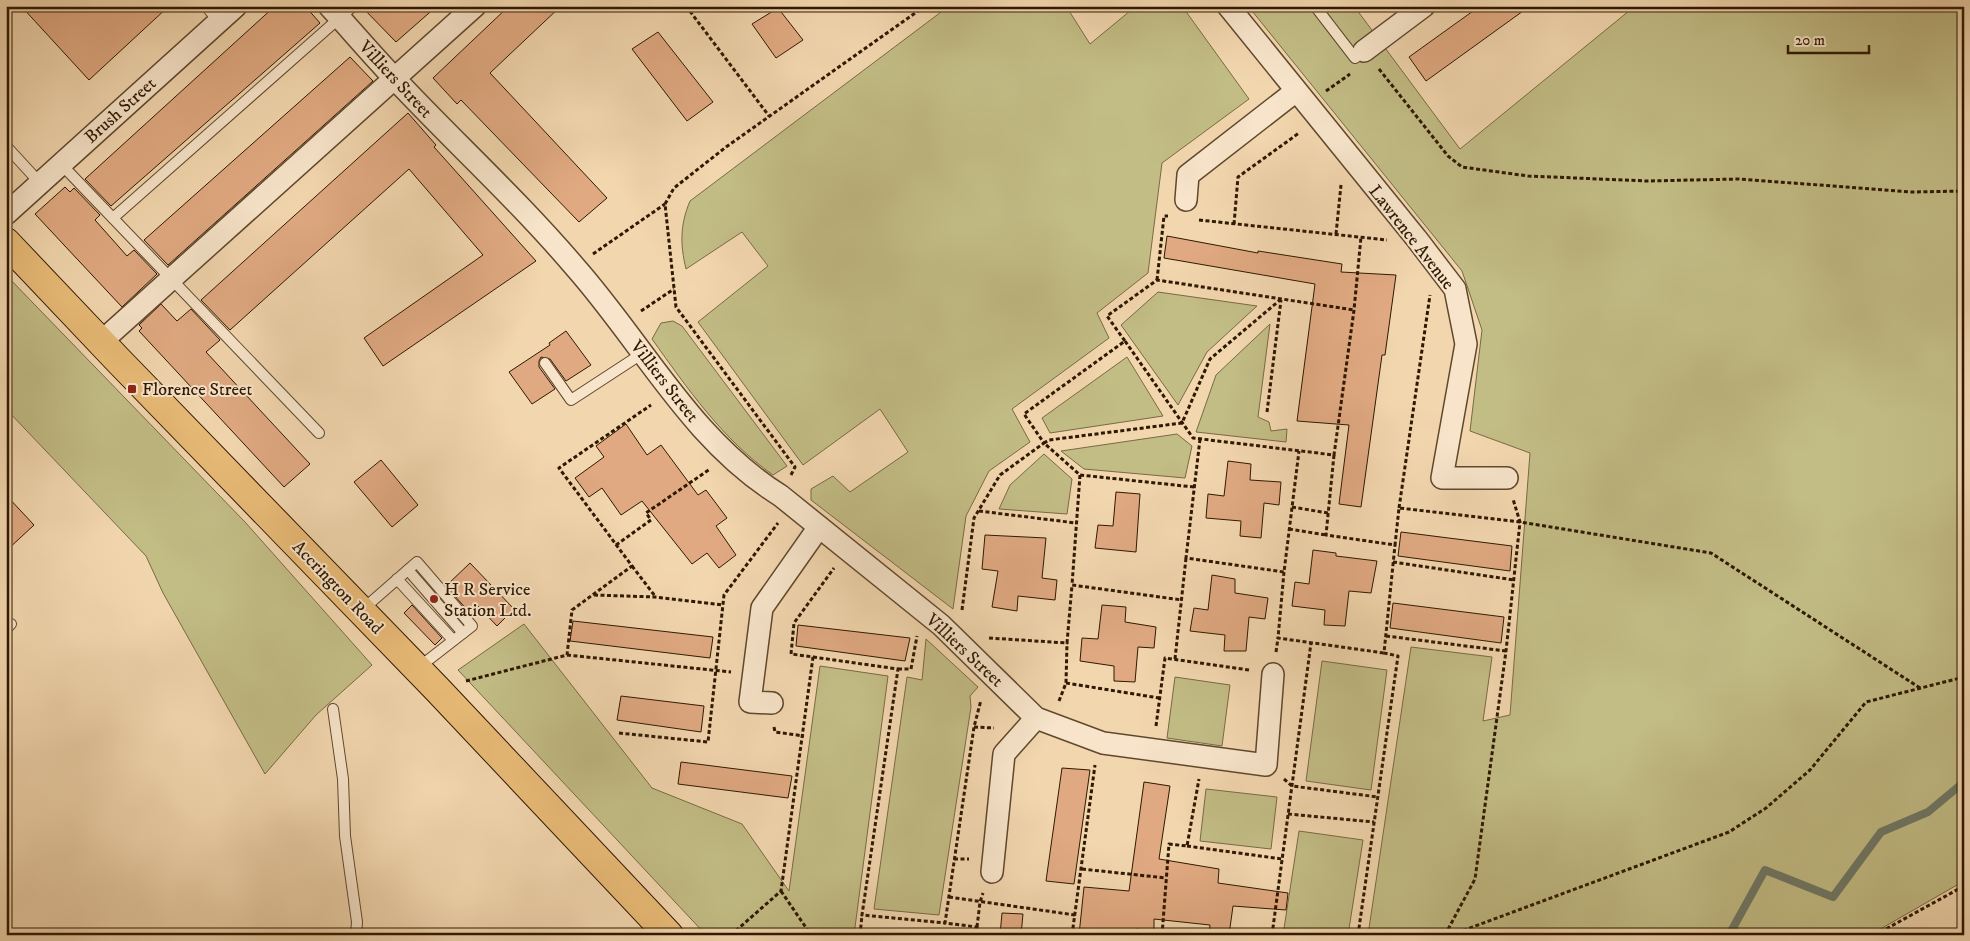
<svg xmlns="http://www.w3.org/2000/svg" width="1970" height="941" font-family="'IM FELL DW Pica',serif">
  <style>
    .green { fill: #c2bc85; stroke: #786a44 }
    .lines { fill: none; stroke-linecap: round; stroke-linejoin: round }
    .stream { stroke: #707967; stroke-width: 8 }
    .building { fill: #e0a981; stroke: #2f1802 }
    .lane-casing { stroke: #60482d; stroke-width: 12 }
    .street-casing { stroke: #60482d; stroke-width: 24 }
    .primary-casing { stroke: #2f1802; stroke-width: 30 }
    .path { stroke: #2f1802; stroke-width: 3; stroke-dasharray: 4 2.5; stroke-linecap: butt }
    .lane { stroke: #f7e4ca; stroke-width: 10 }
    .street { stroke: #f7e4ca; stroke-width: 21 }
    .primary { stroke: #e9bb77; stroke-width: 28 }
    .poi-dot { fill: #8f2418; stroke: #f7e4ca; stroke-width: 2 }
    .labels { text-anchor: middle; stroke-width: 4; stroke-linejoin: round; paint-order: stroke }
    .street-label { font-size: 18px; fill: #2f1802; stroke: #f7e4ca }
    .poi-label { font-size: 18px; fill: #2f1802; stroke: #f7e4ca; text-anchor: start }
  </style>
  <rect width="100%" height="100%" fill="#f2d6ae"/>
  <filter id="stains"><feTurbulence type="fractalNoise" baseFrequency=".004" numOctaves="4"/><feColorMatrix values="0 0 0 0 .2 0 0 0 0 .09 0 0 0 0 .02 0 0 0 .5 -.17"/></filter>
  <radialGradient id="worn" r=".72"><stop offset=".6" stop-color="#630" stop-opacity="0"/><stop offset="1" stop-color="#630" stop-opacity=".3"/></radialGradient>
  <g class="green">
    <path d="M949,6H1066L1090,44L1136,6H1182L1249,99L1162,163L1148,273L1097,313L1109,338L1012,409L1030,442L989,471L966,516L953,609L811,500V489L833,476L850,492L908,452L880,409L803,465L698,322L768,266L742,232L686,269C680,244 680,225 690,201Z"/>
    <polygon points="1248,6 1354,6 1460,149 1635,6 1955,6 1964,12 1964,881 1870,935 1368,935 1411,647 1492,657 1483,721 1510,715 1530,453 1470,431 1482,330 1462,271"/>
    <polygon points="6,275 245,522 372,665 316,715 265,774 163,593 146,556 6,409"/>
    <polygon points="1158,292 1257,306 1207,352 1178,405 1121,325"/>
    <path d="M673,321L682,326L787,466L773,475C723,440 687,388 652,339L661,323Z"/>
    <polygon points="1270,324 1258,417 1269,422 1271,431 1287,429 1286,442 1196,432 1216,375"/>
    <polygon points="1127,357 1163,416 1050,433 1042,418"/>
    <polygon points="1177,434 1192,446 1185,478 1084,469 1061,451"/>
    <polygon points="1044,454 1072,479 1067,514 999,509 1010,485"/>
    <polygon points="524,624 652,788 742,824 789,891 820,666 888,676 854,935 706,935 458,670"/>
    <polygon points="926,639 978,687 970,696 971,707 939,915 874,909 907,677 922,680"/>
    <polygon points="1322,661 1387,670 1371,790 1306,781"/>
    <polygon points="1175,677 1230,685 1222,746 1167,738"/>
    <polygon points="1206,789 1277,797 1271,849 1200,841"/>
    <polygon points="1299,831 1363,840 1348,935 1283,935"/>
  </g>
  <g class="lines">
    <polyline class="stream" points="1729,935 1765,870 1833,897 1881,832 1928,812 1964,782"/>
  </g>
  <g class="building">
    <polygon points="21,6 169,6 89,80"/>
    <polygon points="275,6 305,6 320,23 111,206 85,179"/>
    <polygon points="361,6 437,6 396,42"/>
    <polygon points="509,6 561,6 490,73 607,198 579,222 461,100 457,104 433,78"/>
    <polygon points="1480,6 1530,6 1426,81 1409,57"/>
    <polygon points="778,8 803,40 776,58 752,24"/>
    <polygon points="658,32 713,102 687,121 632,49"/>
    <polygon points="350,57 373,81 168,265 144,240"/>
    <polygon points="408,113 436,145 434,147 536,261 383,366 364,338 483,255 409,169 230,330 201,300"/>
    <polygon points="65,187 70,192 74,188 100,215 95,220 127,256 134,250 157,274 122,307 35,214"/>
    <polygon points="1167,236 1258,253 1258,251 1342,264 1341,272 1396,275 1385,355 1382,355 1361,507 1339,504 1349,425 1297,421 1315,284 1164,258"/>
    <polygon points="161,304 177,321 191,309 220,340 206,352 310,464 284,487 139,331 142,328 139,325"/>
    <polygon points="566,331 591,365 566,381 550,359 541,357 539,361 539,367 555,389 532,404 509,372 550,345 549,343"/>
    <polygon points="626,424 647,455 661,445 698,495 706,490 727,518 716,526 736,555 719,568 707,553 692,564 642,501 621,515 602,488 589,497 575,478 604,457 596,446"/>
    <polygon points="381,460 418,505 392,527 354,482"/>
    <polygon points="1228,461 1251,464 1250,480 1281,482 1279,505 1264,503 1261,538 1240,536 1241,521 1206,518 1208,494 1224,496"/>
    <polygon points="1116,492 1140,494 1136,552 1095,548 1098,525 1113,526"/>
    <polygon points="6,495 34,525 6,551"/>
    <polygon points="1401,532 1512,546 1510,571 1398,556"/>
    <polygon points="985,535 1046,538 1042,578 1057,580 1055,600 1018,596 1017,611 992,607 998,571 982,569"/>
    <polygon points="1313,550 1336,553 1336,556 1377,561 1371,593 1349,591 1345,626 1324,625 1325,610 1292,606 1295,582 1309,584"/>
    <polygon points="470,563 514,609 497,626 477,605 469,612 446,586"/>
    <polygon points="1212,575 1235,579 1235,593 1268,598 1265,619 1249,617 1246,651 1224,651 1225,635 1190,631 1194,608 1208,610"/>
    <polygon points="1393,603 1504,617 1501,643 1390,628"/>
    <polygon points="412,605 442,638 435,645 404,613"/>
    <polygon points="1102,605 1126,607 1125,622 1156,627 1154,648 1138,647 1135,682 1114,681 1114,666 1080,661 1082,638 1098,639"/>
    <polygon points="573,621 713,637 710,658 570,641"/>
    <polygon points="798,625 910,638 905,661 796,646"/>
    <polygon points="621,696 704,706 701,732 617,720"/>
    <polygon points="681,762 792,776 788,798 678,784"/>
    <polygon points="1062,768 1090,770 1074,884 1046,881"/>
    <polygon points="1144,782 1170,786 1159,859 1219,869 1218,883 1288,893 1286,910 1233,906 1229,935 1209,935 1210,925 1154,919 1154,931 1136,929 1136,935 1079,935 1084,887 1129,891"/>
    <polygon points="1002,913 1023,914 1021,935 1000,935"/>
  </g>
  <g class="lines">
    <g class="lane-casing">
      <g id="lane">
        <polyline points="206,6 219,22"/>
        <polyline points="1315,6 1355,58 1364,51"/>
        <polyline points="6,146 40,183"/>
        <polyline points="61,164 319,433"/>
        <polyline points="113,218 353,6"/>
        <polyline points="545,363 571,400 643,353"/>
        <polyline points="408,570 463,633"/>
        <polyline points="397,579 453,640"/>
        <polyline points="362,610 417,562 472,626 418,668"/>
        <polyline points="6,629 11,624"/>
        <polyline points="333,709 343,779 345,836 357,922 356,935"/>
      </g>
    </g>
    <g class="street-casing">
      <g id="street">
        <path d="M329,6C351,30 372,55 395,79C454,142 519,201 575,267C644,345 691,440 781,496L941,625L1036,718L1103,743L1266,765L1273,674"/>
        <polyline points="1228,6 1416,238 1455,289 1466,344 1442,478 1507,478"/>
        <polyline points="1364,51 1424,6"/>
        <polyline points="1186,200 1188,175 1296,91"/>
        <polyline points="6,214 236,6"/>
        <polyline points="101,342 475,6"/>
        <polyline points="772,703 750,702 762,608 819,527"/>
        <polyline points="992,872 1004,754 1036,718"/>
      </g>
    </g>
    <g class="primary-casing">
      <polyline id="primary" points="6,242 117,359 437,689 669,935"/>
    </g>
    <g class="path">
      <polyline points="686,6 769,116"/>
      <polyline points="1379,69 1448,156 1462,167 1528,176 1647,181 1739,179 1912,192 1964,191"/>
      <polyline points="1326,91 1350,74"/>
      <polyline points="1199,220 1387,240"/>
      <polyline points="1234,224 1238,177 1299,133"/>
      <polyline points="1336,234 1341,185"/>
      <polyline points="593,254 665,204"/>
      <polyline points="1157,280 1164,216 1168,216"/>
      <polyline points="641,311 674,289"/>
      <polyline points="1125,341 1193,438 1334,455 1354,310 1361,237"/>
      <polyline points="1267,412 1281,300"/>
      <polyline points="1200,439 1186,558 1284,572 1299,451"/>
      <polyline points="1334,455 1326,535 1395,545 1399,508 1520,522 1711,553 1920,688"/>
      <polyline points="791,475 795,467 676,307 665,204 674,188 726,147 925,6"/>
      <polyline points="1080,475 1072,585 1182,600"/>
      <polyline points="1194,487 1080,475 1044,443 1049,440 1182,423 1210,359 1280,300"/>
      <polyline points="1292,507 1328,513"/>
      <polyline points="1399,508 1430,295"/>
      <polyline points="979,511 1076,523"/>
      <polyline points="1289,529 1326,535"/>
      <polyline points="616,545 651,520 646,513 710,469"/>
      <polyline points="1393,562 1514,580"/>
      <polyline points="632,566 655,596"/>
      <polyline points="1284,572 1278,638 1384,653"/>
      <polyline points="594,595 655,597 723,605"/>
      <polyline points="962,610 974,518 1000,475 1044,443 1024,414 1125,341 1107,316 1157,280 1354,310"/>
      <polyline points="1386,636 1506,651"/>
      <polyline points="989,638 1067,643 1072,585"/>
      <polyline points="1276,652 1278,638"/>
      <polyline points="567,655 731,672"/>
      <polyline points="813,657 898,669 862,915 945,923"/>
      <polyline points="1175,659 1186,558"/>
      <polyline points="898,669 911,669 917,636"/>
      <polyline points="466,681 567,655 572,610 632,566 559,468 651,405"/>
      <polyline points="1066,683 1159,698"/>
      <polyline points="1059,701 1066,683 1067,643"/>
      <polyline points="1156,726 1165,658 1249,670"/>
      <polyline points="774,727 775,732 804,736"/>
      <polyline points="974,727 994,728"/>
      <polyline points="619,733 708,742 724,595 778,523"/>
      <polyline points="1284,779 1292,786 1378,797"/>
      <polyline points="1288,814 1374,822"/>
      <polyline points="1187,846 1282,859"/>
      <polyline points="954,859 969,859"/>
      <polyline points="1082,869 1166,878"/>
      <polyline points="781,891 811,935"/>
      <polyline points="949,897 1075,915"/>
      <polyline points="977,927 980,902 983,893"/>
      <polyline points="731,935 781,891 813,657 791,654 794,623 834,568"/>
      <polyline points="860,935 862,915"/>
      <polyline points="977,935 977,927 945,923 974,727 981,700"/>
      <polyline points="1072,935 1095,765"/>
      <polyline points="1162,935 1169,844 1187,846 1199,779"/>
      <polyline points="1272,935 1311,643"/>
      <polyline points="1358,935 1398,656 1384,653 1395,545"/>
      <polyline points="1445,935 1475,879 1506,651 1520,522 1513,499"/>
      <polyline points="1451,935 1729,832 1766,808 1810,770 1866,702 1964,677"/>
      <polyline points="1875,935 1964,886"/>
    </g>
    <use href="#lane" class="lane"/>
    <use href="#street" class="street"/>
    <use href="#primary" class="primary"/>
  </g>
  <g class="poi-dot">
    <rect x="127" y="384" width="10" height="10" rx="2.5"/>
    <circle cx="434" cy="599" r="5"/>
  </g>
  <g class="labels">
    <g class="street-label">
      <text transform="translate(396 79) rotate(47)" y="6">Villiers Street</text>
      <text transform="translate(120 110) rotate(-42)" y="6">Brush Street</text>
      <text transform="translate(1412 237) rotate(52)" y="6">Lawrence Avenue</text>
      <text transform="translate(665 381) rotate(52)" y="6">Villiers Street</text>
      <text transform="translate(338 587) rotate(46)" y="6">Accrington Road</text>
      <text transform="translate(965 650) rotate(43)" y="6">Villiers Street</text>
    </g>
    <g class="poi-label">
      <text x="142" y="395">Florence Street</text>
      <text x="444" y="595">H R Service<tspan x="444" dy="21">Station Ltd.</tspan></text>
    </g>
  </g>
  <rect width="1970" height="941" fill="none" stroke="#f2d6ae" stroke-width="25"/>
  <rect x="8" y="8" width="1955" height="926" fill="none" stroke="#2f1802" stroke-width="2.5"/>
  <rect x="12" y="12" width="1945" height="916" fill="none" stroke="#2f1802"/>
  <path d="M1788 45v8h81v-8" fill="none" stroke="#2f1802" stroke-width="2.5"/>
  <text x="1795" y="45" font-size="15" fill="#2f1802" stroke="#f7e4ca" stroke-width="4" paint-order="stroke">20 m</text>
  <rect width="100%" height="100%" filter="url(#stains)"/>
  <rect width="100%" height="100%" fill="url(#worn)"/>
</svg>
